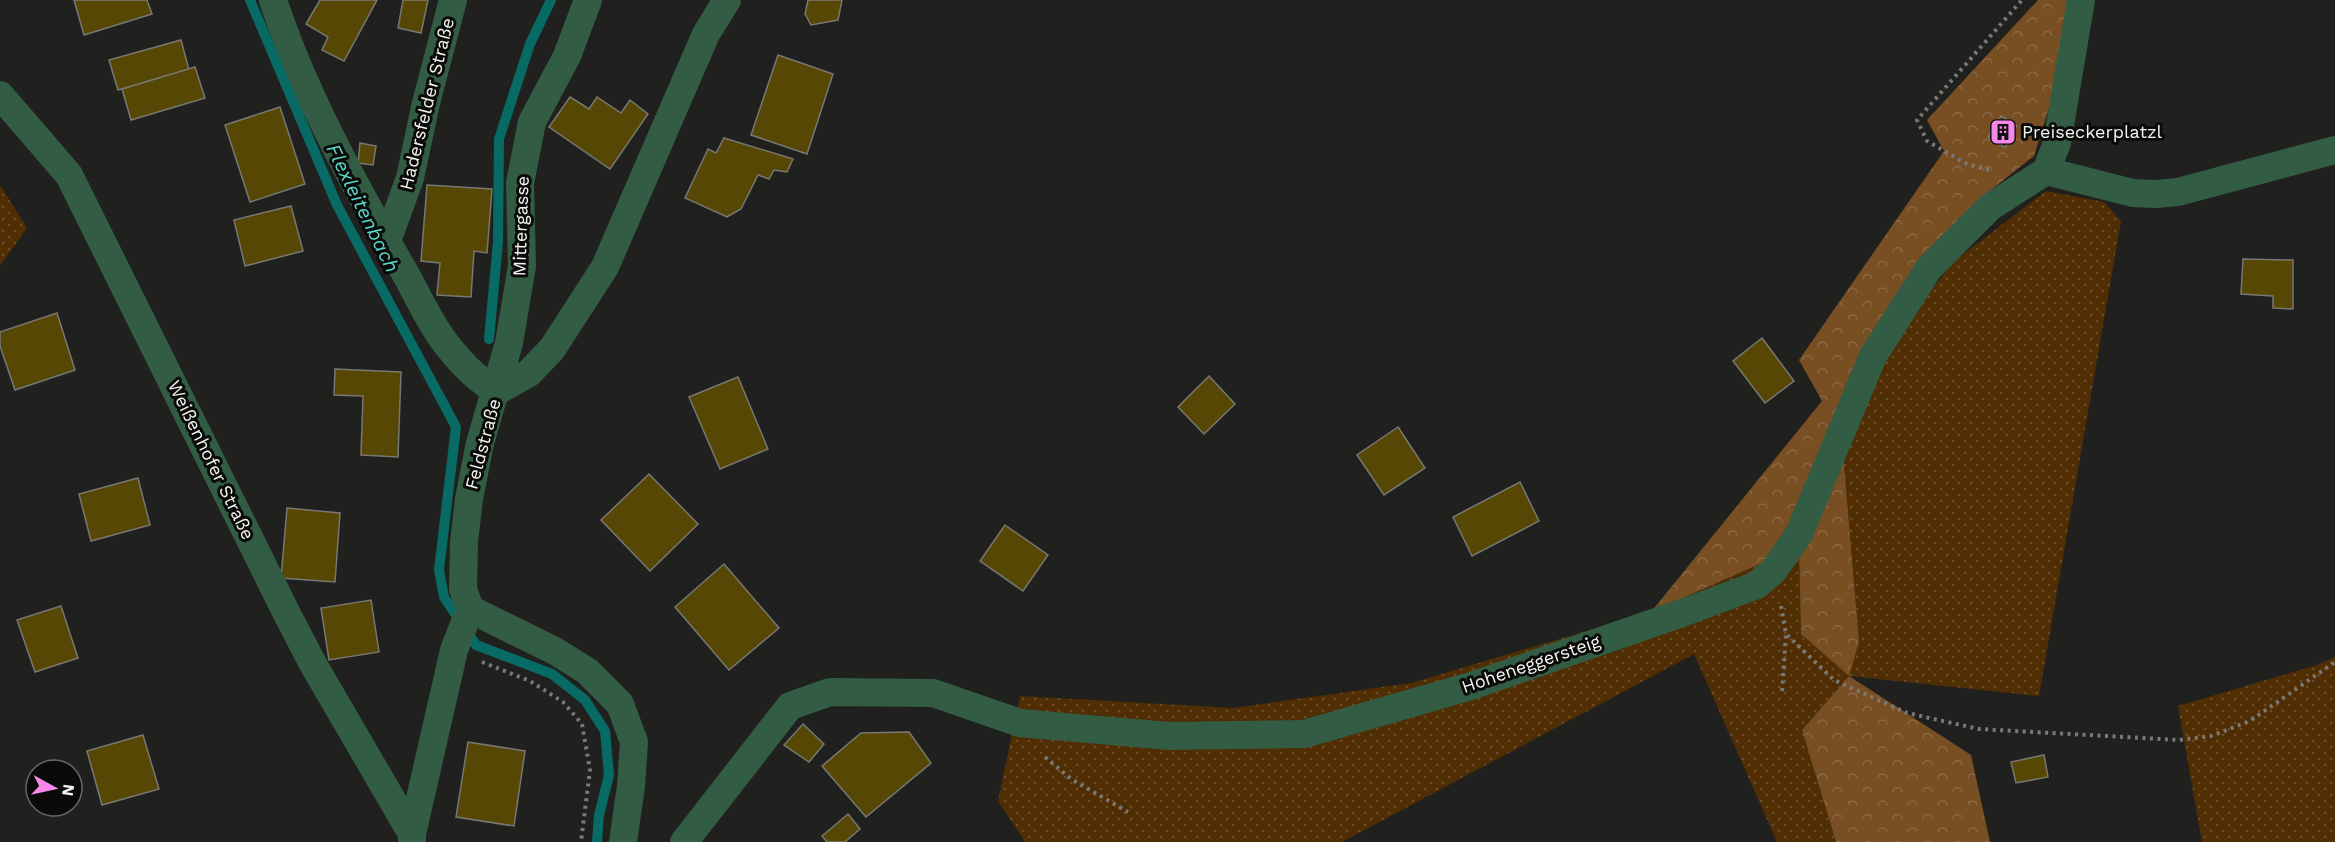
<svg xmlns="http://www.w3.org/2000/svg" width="2335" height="842" font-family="'Work Sans',sans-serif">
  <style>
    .grass { fill: url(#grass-dots) }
    .forest { fill: url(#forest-crowns) }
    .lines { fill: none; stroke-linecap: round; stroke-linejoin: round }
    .stream { stroke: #076a64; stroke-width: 10 }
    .building { fill: #564804; stroke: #787773; stroke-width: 1.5 }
    .path { stroke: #797a77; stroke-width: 4; stroke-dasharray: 3 4.5; stroke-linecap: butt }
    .minor { stroke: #325d44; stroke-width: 28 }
    .labels { text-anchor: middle; stroke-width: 6; stroke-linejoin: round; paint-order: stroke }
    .street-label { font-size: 18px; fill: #f4f5f3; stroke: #0a0b09 }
    .poi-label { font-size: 18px; fill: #f4f5f3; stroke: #0a0b09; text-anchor: start }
    .water-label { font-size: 20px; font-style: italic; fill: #5bd7cc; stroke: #0a0b09 }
  </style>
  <defs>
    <pattern id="grass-dots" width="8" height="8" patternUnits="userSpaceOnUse" patternTransform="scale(1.5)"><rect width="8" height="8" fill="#502d03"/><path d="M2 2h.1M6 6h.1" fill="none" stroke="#6a4c28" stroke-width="1.8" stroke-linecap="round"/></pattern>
    <pattern id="forest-crowns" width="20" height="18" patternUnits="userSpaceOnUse" patternTransform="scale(1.5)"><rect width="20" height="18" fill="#784e23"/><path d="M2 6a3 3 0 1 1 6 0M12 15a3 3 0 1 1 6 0" fill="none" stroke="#8c6843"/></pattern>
  </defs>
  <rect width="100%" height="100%" fill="#20211e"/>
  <g class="grass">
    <polygon points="0,185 27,228 0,266"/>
    <polygon points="2046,191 2104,202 2121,221 2039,696 1849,676 1802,730 1836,842 1777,842 1694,654 1342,842 1025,842 998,801 1020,696 1233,708 1411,683 1651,612 1800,547 1859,642 1844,464 1879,358 1953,262"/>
    <polygon points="2335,657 2335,842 2202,842 2178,706 2317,665"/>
  </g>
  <polygon class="forest" points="2038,0 2070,0 2050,105 2034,156 1987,193 1863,349 1844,464 1859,642 1849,676 1971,755 1990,842 1836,842 1802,730 1849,676 1801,634 1799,547 1651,612 1822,401 1799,360 1944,151 1927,120"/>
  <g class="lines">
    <g class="stream">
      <polyline points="250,0 337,205 456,427 439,570 444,597 476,645 552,674 585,700 605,731 609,775 599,815 597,842"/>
      <polyline points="489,339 498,242 499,139 530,44 551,0"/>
    </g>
  </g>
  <g class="building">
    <polygon points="74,0 147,0 152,14 84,35"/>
    <polygon points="320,0 377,0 344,61 322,50 328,37 306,24"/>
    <polygon points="403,0 428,0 421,33 398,28"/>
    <polygon points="808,0 842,0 838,20 811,25 805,14"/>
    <polygon points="181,40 189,70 118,90 109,60"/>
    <polygon points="778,55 833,74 807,154 751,135"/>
    <polygon points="195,67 205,98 131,120 122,89"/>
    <polygon points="570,97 589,109 597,97 621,113 630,100 648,114 610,169 549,127"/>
    <polygon points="280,107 305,184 250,202 225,125"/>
    <polygon points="2001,116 2017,126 2005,148 1988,137"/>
    <polygon points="724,138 793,159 787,172 774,170 769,179 758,175 741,209 727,217 685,198 708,149 716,153"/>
    <polygon points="360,143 376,146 373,165 358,163"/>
    <polygon points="427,185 492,189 487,253 474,251 471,297 437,295 440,263 421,261"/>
    <polygon points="291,206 303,251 245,266 234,220"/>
    <polygon points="2243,259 2293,260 2293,309 2273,308 2273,296 2241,294"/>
    <polygon points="57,313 75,370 15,390 0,346 0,332"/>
    <polygon points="1762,338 1794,381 1765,403 1733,361"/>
    <polygon points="335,369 401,372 398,457 361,455 363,396 334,395"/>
    <polygon points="1209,376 1235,404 1204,434 1178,407"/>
    <polygon points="738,377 768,449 720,469 689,397"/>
    <polygon points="1398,427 1425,468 1384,495 1357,455"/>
    <polygon points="649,474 698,524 650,571 601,520"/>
    <polygon points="138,478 150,525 91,541 79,494"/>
    <polygon points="1520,482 1539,521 1472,556 1453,517"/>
    <polygon points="287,508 340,513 335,582 281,578"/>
    <polygon points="1005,525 1048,555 1023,591 980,561"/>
    <polygon points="724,564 779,628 729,670 675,607"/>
    <polygon points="371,600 379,652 329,660 321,608"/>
    <polygon points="61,606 78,658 35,672 17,620"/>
    <polygon points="803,724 824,744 809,762 784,745"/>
    <polygon points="909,732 931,763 866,817 822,766 861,733"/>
    <polygon points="143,735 159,789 102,805 87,751"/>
    <polygon points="468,742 525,751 514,826 456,817"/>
    <polygon points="2044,755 2048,777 2016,783 2011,762"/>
    <polygon points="848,814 860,829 845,842 827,842 822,836"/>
  </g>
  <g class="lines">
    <g class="path">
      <polyline points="1989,170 1967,164 1927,141 1917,120 2022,0"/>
      <polyline points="1781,606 1786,634 1834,680 1907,713 1979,729 2179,740 2211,736 2250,721 2335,662"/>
      <polyline points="482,662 530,681 563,702 582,724 590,770 581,842"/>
      <polyline points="1782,691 1786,635"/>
      <polyline points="1045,757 1071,779 1128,812"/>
    </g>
    <g class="minor">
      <path d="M273,0C303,91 353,183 401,266C416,291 429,323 447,345C461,363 477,380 497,391"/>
      <polyline points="0,95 69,175 287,614 313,664 412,834"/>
      <polyline points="2046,171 2133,193 2156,194 2178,192 2335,150"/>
      <polyline points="387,241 410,178 426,103 453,0"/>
      <polyline points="497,391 529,373 552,349 605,267 706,34 727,0"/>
      <polyline points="470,609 555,651 587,671 620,704 634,742 631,786 623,842"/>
      <polyline points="412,842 412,834 454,650 470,609 463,589 464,542 469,499 480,443 509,343 522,266 520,183 532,122 567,56 588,0"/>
      <polyline points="684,842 790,706 830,692 933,693 1020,723 1169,736 1304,734 1471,686 1688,611 1757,585 1774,570 1799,534 1873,356 1929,268 1990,207 2046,171 2057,143 2081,0"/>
    </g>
  </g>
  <defs>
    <g id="building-square" transform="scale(1.35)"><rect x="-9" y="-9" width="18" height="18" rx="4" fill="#f987e9" stroke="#0a0b09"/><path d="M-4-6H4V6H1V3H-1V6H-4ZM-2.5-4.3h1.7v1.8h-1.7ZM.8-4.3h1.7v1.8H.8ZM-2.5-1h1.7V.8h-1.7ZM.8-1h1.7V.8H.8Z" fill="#111"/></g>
  </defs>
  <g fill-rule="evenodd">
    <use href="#building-square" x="2003" y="132"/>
  </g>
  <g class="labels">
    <g class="street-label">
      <text transform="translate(427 104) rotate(-76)" y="6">Hadersfelder Straße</text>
      <text transform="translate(521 226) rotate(-88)" y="6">Mittergasse</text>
      <text transform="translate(483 444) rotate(-75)" y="6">Feldstraße</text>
      <text transform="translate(211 460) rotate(64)" y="6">Weißenhofer Straße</text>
      <text transform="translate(1531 664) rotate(-19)" y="6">Hoheneggersteig</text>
    </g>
    <g class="poi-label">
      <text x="2022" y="138">Preiseckerplatzl</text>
    </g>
    <g class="water-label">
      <text transform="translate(363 208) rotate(64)" y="7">Flexleitenbach</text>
    </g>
  </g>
  <g transform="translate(54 788) rotate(98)"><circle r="28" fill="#0a0b09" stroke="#686967" stroke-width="1.5"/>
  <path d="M0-4.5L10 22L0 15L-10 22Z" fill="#f987e9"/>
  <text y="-9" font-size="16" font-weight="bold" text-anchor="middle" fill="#f4f5f3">N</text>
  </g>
</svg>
